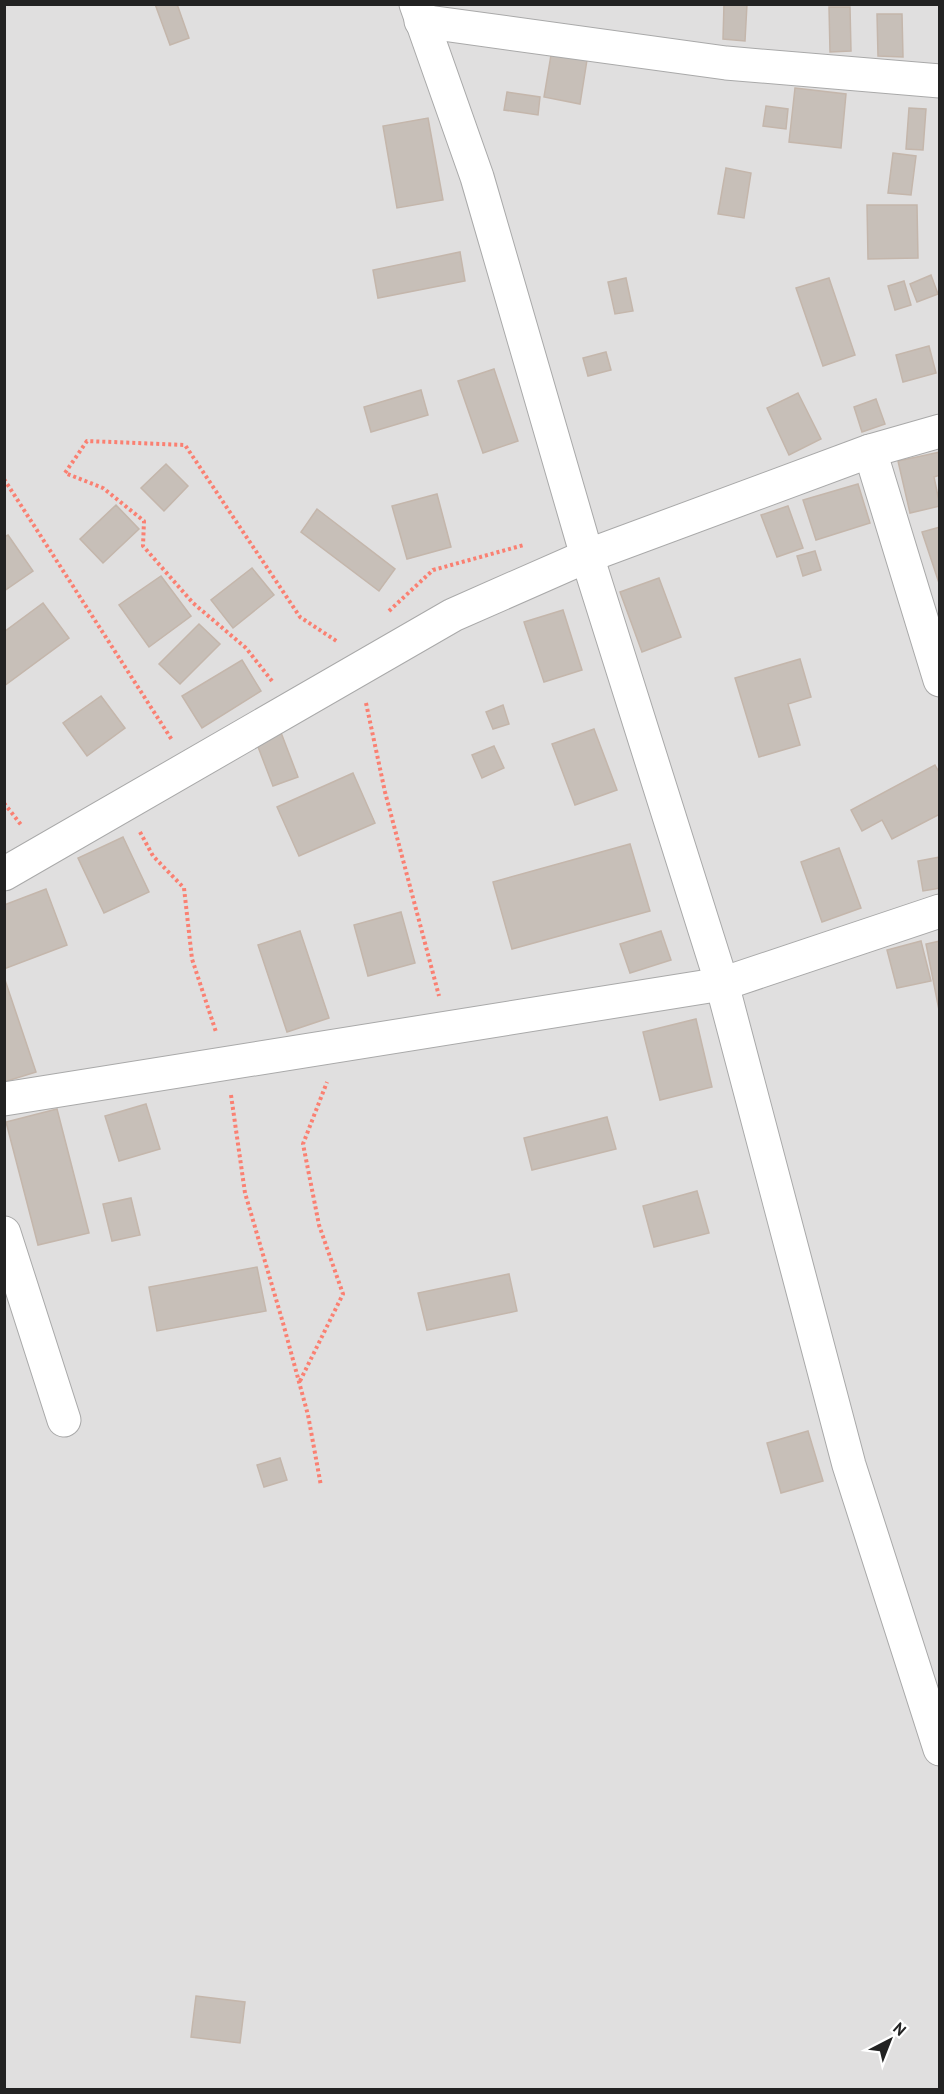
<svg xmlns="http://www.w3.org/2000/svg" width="944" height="2094" font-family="'PT Sans',sans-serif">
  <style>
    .residential { fill: #e0dfdf }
    .building { fill: #c7bfb8; stroke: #c4b6ab; stroke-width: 1.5 }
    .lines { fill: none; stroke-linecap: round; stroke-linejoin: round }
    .minor-casing { stroke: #a9a9a9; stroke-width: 35 }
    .path { stroke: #fa8072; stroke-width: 4; stroke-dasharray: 3 3; stroke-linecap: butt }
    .minor { stroke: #fff; stroke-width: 33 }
  </style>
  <rect width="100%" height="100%" fill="#f2efe9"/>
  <rect class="residential" x="5" y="5" width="934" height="2084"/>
  <g class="building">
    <polygon points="155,4 177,4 189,38 170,45"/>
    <polygon points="724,4 747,4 745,41 723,39"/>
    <polygon points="829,7 850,7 851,51 830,52"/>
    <polygon points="877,14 902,14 903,57 878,56"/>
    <polygon points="551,55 587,60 580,104 544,97"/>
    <polygon points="795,88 846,94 841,148 789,142"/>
    <polygon points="507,92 540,97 538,115 504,110"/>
    <polygon points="766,106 788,109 786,129 763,126"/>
    <polygon points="909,108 926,109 923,150 906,149"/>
    <polygon points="428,118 443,200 397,208 383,126"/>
    <polygon points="893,153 916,156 911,195 888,193"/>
    <polygon points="726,168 751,173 744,218 718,214"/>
    <polygon points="867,205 917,205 918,258 868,259"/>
    <polygon points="460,252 465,281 378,298 373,270"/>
    <polygon points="931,275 938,294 917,302 910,284"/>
    <polygon points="626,278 633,311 615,314 608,282"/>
    <polygon points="829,278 855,355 823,366 796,288"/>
    <polygon points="904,281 911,305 895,310 888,286"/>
    <polygon points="929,346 936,373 903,382 896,355"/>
    <polygon points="606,352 611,370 588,376 583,358"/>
    <polygon points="494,369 518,441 483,453 458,381"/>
    <polygon points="421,390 428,415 371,432 364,407"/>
    <polygon points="798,393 821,439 789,455 767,408"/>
    <polygon points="876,399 885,424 862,432 854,407"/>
    <polygon points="940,452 940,475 934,477 940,506 910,513 898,461"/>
    <polygon points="166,464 188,486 164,511 141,488"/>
    <polygon points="858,484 870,523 816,540 803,500"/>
    <polygon points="437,494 451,547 407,559 392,506"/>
    <polygon points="116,505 139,529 103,563 80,539"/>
    <polygon points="788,506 803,548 777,557 761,515"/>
    <polygon points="317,509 395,569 379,591 301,532"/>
    <polygon points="940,527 940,586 922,532"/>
    <polygon points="8,535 33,571 4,591 4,537"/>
    <polygon points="815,551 821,570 803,576 797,556"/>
    <polygon points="252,568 274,595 233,628 211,600"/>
    <polygon points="161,576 191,616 149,647 119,605"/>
    <polygon points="659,578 681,637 642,652 620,592"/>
    <polygon points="43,603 69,638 4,686 4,632"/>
    <polygon points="563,610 582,670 544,682 524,622"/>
    <polygon points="199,624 220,644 180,684 159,664"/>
    <polygon points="800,659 811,697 788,704 800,745 759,757 735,678"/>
    <polygon points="242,660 261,691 202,728 182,696"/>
    <polygon points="101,696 125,728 87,756 63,723"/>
    <polygon points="503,705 509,724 493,729 486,712"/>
    <polygon points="594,729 617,790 575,805 552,744"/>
    <polygon points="280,730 298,777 273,786 255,739"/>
    <polygon points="494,746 504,768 482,778 472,755"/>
    <polygon points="935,765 940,774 940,814 892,839 882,820 862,831 851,810"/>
    <polygon points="353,773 375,823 299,856 277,807"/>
    <polygon points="123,837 149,892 104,913 78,858"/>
    <polygon points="630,844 650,911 512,949 493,882"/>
    <polygon points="839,848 861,908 822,922 801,862"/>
    <polygon points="940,857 940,888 923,891 918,861"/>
    <polygon points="46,889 67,945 4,969 4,905"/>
    <polygon points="401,912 415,963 368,976 354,925"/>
    <polygon points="300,931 329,1018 287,1032 258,945"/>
    <polygon points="661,931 671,960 630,973 620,944"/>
    <polygon points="921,941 931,981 897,988 887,950"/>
    <polygon points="940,941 940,1015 926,944"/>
    <polygon points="4,977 36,1072 4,1082"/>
    <polygon points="696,1019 712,1087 660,1100 643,1032"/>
    <polygon points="146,1104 160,1149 119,1161 105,1116"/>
    <polygon points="57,1109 89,1233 38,1245 6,1122"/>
    <polygon points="607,1117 616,1149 532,1170 524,1138"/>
    <polygon points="697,1191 709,1233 654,1247 643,1206"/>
    <polygon points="131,1198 140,1235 112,1241 103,1204"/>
    <polygon points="257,1267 266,1311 157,1331 149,1287"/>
    <polygon points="509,1274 517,1311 427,1330 418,1293"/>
    <polygon points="808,1431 823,1481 781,1493 767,1443"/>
    <polygon points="280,1458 287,1480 264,1487 257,1465"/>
    <polygon points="196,1996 245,2002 240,2043 191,2037"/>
  </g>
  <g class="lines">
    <g class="minor-casing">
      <g id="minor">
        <polyline points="416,4 477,177 587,556 722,984 849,1465 940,1749"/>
        <polyline points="421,21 726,63 940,81"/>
        <polyline points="870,451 940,680"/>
        <polyline points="4,874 453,615 587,556 870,451 940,431"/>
        <polyline points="4,1099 722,984 940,911"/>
        <polyline points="4,1233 64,1420"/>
      </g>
    </g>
    <g class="path">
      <polyline points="4,479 172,740"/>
      <polyline points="389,611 433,570 524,545"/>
      <polyline points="272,681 246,648 193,603 143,546 144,521 103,488 65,473 87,441 185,445 300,617 338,642"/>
      <polyline points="366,703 385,792 439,996"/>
      <polyline points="4,803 22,826"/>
      <polyline points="140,832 153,856 184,888 192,959 216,1032"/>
      <polyline points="231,1095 245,1193 283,1323 308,1415 321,1486"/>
      <polyline points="300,1381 343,1294 319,1225 303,1144 327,1082"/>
    </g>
    <use href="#minor" class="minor"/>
  </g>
  <rect width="944" height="2094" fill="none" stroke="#222222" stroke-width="12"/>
  <g transform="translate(890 2040) rotate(42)" stroke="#ffffff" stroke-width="4.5" paint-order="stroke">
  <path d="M0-4.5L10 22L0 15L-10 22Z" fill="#222222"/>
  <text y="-9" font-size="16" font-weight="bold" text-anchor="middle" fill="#222222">N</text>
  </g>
</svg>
